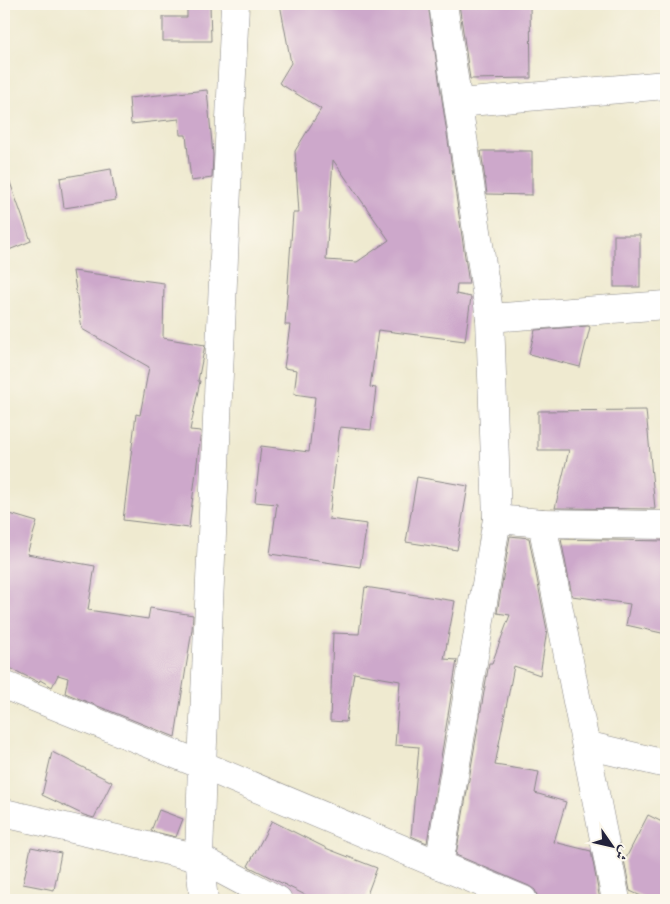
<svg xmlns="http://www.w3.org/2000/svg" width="670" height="904" font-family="Vollkorn,Amiri,serif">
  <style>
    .building { fill: #cda8cb; fill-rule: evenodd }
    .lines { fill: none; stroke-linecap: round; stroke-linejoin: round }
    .minor-casing { stroke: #888686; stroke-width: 29 }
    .tertiary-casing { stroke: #888686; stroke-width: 29 }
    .minor { stroke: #fff; stroke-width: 28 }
    .tertiary { stroke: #fff; stroke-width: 28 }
  </style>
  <rect width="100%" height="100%" fill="#fbf7ec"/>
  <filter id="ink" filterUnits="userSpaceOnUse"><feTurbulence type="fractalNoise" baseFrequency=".02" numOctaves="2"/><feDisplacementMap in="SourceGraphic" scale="10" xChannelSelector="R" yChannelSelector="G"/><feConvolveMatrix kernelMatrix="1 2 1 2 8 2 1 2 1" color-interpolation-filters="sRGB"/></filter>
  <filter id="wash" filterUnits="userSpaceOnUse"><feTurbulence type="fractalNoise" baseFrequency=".0096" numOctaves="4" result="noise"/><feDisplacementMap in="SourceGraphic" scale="20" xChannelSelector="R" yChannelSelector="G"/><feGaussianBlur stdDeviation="1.12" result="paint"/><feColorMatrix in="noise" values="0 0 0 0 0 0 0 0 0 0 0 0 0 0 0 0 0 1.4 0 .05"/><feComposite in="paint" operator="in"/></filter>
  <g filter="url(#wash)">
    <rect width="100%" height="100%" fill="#efead0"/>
    <g id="blocks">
      <g class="building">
        <polygon points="187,4 210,4 211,41 163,41 163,17 187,17"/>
        <path d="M280,4H428L469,284H457L456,294L471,297L465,341L378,330L370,387L376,388L371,430L340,427L329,519L367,524L360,567L270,554L277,504L255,502L261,446L309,452L315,397L294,394L297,370L284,368L290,325H285L293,213H299L295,151L321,109L279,83L291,63ZM333,160L389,240L357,262L326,260Z"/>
        <polygon points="459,4 530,4 531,78 470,79"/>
        <polygon points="207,90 213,155 212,178 191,181 186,135 180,135 179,119 131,124 129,98"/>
        <polygon points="481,151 532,151 532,195 487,194"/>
        <polygon points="111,169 116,200 64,208 60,178"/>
        <polygon points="7,174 31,241 4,252 4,175"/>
        <rect x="614" y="235" width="26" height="52"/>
        <polygon points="73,271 164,283 163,338 205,345 198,381 200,381 190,430 201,431 189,528 123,520 136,414 140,415 149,367 82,329"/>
        <polygon points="588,326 590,327 580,367 529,354 535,330"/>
        <polygon points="646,410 655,509 555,508 569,450 538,450 538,411"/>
        <polygon points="417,477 468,486 457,550 406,542"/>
        <polygon points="10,514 37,522 27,554 95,566 88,610 148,619 150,608 193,615 192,630 175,737 65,693 68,678 58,675 52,687 40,680 39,682 36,681 4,665 4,533"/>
        <polygon points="510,536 529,538 547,630 540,675 514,666 495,765 539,772 535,793 566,802 554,842 591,851 600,900 547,900 538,898 535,890 529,886 456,855 489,663 492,663 510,615 497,613"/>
        <polygon points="561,539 666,541 666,634 626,625 630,604 572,596"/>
        <polygon points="365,587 455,601 444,659 457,660 427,843 411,836 419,747 395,745 400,681 354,673 346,722 330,721 333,633 359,634"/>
        <polygon points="52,752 112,782 94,818 84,815 42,795"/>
        <polygon points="159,810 183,819 176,837 151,831"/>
        <polygon points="648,815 666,824 666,900 650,900 630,891 624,860 625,860"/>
        <polygon points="272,821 328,849 377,868 365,900 315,900 248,866"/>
        <polygon points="31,847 61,853 54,890 23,884"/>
      </g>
    </g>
  </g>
  <g filter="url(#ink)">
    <use href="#blocks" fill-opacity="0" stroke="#888686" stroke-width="1"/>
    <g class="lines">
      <g class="minor-casing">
        <g id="minor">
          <polyline points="443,4 490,318 497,519"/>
          <polyline points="458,103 666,85"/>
          <polyline points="490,318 666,305"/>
          <polyline points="542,523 666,525"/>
          <polyline points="4,685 202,765 523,900"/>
          <polyline points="586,745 666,764"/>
          <polyline points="4,813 199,858 278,900"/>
          <polyline points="439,865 497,519 542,523 616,900"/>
        </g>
      </g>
      <g class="tertiary-casing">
        <polyline id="tertiary" points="204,900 199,858 202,765 235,4"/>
      </g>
      <use href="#minor" class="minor"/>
      <use href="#tertiary" class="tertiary"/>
    </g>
  </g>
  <rect width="670" height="904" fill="none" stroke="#fbf7ec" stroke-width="20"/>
  <g transform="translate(612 846) rotate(124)" stroke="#fbf7ec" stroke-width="4" paint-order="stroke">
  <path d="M0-4L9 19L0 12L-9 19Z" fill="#22223b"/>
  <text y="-8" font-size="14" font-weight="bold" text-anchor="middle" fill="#22223b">ش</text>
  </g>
</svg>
